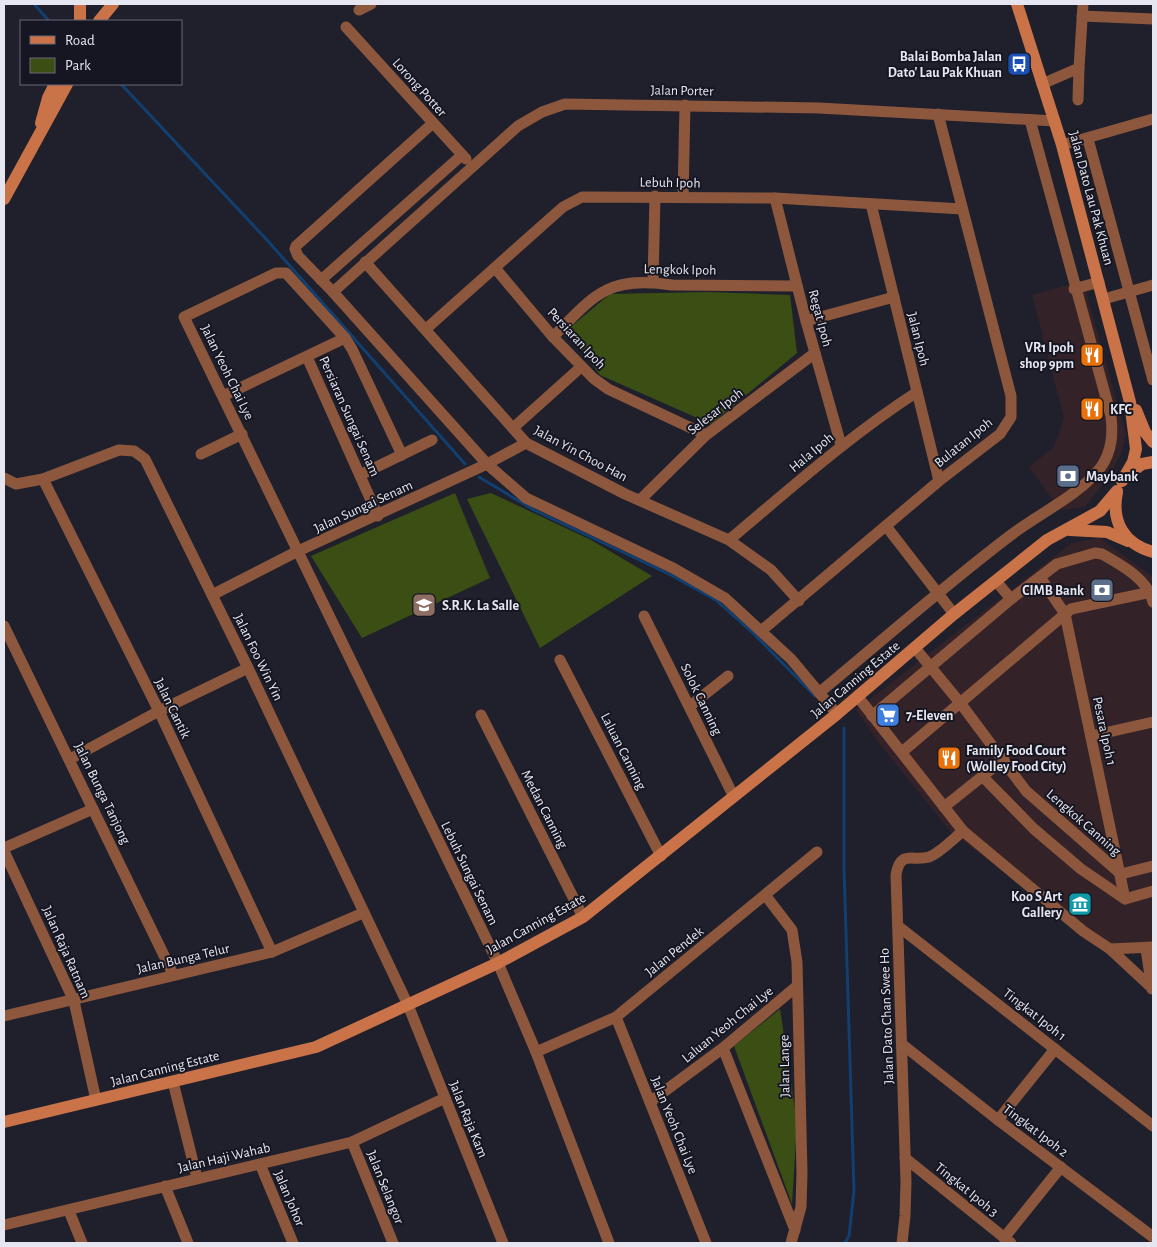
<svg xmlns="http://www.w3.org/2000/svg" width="1157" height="1247" font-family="'Alegreya Sans',sans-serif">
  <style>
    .commercial { fill: #342229 }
    .green { fill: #3b4f14 }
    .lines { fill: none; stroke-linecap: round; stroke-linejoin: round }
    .stream { stroke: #113f70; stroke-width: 3 }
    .street { stroke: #8d573d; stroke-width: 11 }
    .secondary { stroke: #ca7349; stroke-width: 12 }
    .labels { text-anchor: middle; stroke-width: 4; stroke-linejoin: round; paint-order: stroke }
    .poi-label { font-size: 14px; font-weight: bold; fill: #e5e6ef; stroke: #161622; text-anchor: start }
    .street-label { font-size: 14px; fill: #e5e6ef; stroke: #161622 }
  </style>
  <rect width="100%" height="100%" fill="#1f202c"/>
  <g class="commercial">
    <polygon points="1083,281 1126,434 1121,454 1110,475 1085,507 1060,510 1029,467 1054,447 1064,418 1032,295"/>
    <polygon points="1100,538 1153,577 1153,944 1127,948 1087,941 1038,898 950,831 878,742 856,710 1072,543"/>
  </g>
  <g class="green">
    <polygon points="709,292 790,295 797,353 711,424 600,375 567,330 610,294"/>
    <polygon points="455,493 490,578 362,638 311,556"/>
    <polygon points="491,493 591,540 652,576 540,648 467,499"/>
    <polygon points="780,1009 797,1123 792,1204 734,1046"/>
  </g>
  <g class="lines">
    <g class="stream">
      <polyline points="34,4 49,21"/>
      <polyline points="121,84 267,240 465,464"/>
      <polyline points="479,477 534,510 669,574 716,600 754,634 815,696"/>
      <polyline points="844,728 844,868 854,1191 849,1236 845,1243"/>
    </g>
    <g class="street">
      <polyline points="359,10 371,4"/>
      <polyline points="1082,16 1153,19"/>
      <polyline points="346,27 466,159"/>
      <polyline points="1042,84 1079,68 1083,4"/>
      <polyline points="1078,100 1079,68"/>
      <polyline points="1088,139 1153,380"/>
      <polyline points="1062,145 1153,119"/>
      <polyline points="683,197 685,105"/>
      <polyline points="775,198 806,321 841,445"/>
      <polyline points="871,204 939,481"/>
      <polyline points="365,262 526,443 625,494 729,540 771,570 799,601"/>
      <polyline points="495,268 553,337 593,378 608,389 706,435"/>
      <polyline points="321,280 462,155"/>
      <polyline points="653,282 655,196"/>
      <polyline points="1074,289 1099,282"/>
      <polyline points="333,292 298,256 295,249 296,246 433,123"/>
      <polyline points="1104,299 1153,285"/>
      <polyline points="806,321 894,297"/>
      <polyline points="426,329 563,207 582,197 775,198 962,209"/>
      <path d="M553,337C594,295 608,275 672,285L797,286"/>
      <polyline points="307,357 378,516"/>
      <polyline points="223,396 345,338"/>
      <polyline points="513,428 581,367"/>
      <polyline points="201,454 242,434"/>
      <polyline points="402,455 352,349 345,338 286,273 276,273 184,317 498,963 536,1052 609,1243"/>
      <polyline points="360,475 432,440"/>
      <polyline points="4,478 16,484 43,479 119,450 134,451 145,459 248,668 408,1005 503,1243"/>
      <polyline points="43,479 159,711 272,952"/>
      <polyline points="640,500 706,435 815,353"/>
      <polyline points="886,526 954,614"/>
      <path d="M729,540C790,489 849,436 917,392"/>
      <polyline points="1040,577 1065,614 1125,899"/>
      <polyline points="996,581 1011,599"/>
      <polyline points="212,595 296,552 487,464 526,443"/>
      <polyline points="644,616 733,795"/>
      <polyline points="4,626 173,974"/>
      <polyline points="761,631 939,481 1000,434 1011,417 1011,396 938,114"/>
      <polyline points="915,648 961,704 1026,791 1121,874"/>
      <polyline points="560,660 661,856"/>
      <path d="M820,692C883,640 945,585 1011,535C1038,514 1080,495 1101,467C1112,451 1113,434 1111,416L1030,120"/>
      <polyline points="858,697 963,831 1083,931 1110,949 1153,947"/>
      <polyline points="690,706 728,676"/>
      <polyline points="837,714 791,659 725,598 673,568 526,498 487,464 333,292 518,126 542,112 565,104 819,108 1055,121"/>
      <polyline points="481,715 583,917"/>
      <path d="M872,716L1011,599L1057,564L1095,553L1102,554C1121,565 1148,579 1153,602"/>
      <polyline points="1091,736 1153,722"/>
      <polyline points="902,752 1071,609 1151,592"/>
      <polyline points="70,759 159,711 248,668"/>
      <polyline points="983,777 1034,829 1081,869 1125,899 1153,891"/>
      <polyline points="944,807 1004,759"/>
      <polyline points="4,848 93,809"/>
      <polyline points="4,851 74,1001 96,1100"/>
      <polyline points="1121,874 1153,866"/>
      <polyline points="766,896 792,930 797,962 802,1173 801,1207 791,1243"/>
      <polyline points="898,926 1153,1126"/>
      <polyline points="1110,949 1152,988"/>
      <polyline points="1146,949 1152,989"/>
      <polyline points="4,1016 272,952 363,913"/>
      <polyline points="616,1017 706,1243"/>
      <polyline points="903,1045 998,1120 1153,1237"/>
      <polyline points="723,1048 795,1230"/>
      <polyline points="536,1052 616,1017 817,852"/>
      <polyline points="173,1082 197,1178"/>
      <polyline points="650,1102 723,1048 797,986"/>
      <polyline points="998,1120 1055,1049"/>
      <polyline points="352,1142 393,1243"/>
      <polyline points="905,1158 1011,1243"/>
      <polyline points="260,1164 293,1243"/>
      <polyline points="165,1186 188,1243"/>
      <polyline points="69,1211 82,1243"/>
      <polyline points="4,1225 352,1142 445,1098"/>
      <polyline points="1004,1238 1061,1167"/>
      <path d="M902,1243L905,1216L906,1182L896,875C900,849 913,862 929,857C940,853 953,839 963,831"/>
    </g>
    <g class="secondary">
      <polyline points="1017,4 1062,145 1130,402 1136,449 1133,462 1122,481"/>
      <polyline points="80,21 80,4"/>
      <polyline points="99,21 113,4"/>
      <polyline points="41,123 48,98 55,84"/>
      <polyline points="4,199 67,84"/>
      <polyline points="1136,410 1145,432 1153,442"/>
      <polyline points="1129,474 1142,464 1153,462"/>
      <path d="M1117,492C1111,522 1124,544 1153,552"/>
      <polyline points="1070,530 1107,532 1128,541"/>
      <polyline points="4,1122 316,1047 498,963 583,917 837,714 954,614 1047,540 1100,511 1117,491"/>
    </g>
  </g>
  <defs>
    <g id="bus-square" transform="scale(1.25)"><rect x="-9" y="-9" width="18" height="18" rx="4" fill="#1a4fb4" stroke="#161622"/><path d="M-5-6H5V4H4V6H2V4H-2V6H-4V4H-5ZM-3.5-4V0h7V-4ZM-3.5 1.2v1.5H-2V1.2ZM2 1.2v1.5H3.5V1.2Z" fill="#fff"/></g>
    <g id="restaurant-square" transform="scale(1.25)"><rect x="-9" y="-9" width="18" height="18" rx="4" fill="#e8710a" stroke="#161622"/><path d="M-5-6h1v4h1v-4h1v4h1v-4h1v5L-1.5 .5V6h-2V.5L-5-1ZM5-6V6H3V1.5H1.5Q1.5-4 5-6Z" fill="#fff"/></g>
    <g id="bank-square" transform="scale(1.25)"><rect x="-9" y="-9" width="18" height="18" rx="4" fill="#5c6f8a" stroke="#161622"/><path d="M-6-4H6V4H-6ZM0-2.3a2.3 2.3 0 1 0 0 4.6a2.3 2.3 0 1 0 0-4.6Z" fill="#fff"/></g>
    <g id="school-square" transform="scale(1.25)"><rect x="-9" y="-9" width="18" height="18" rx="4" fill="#8d6e63" stroke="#161622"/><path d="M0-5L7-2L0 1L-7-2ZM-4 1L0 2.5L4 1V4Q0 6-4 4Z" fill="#fff"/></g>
    <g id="supermarket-square" transform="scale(1.25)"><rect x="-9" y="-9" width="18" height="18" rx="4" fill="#3f7fe0" stroke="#161622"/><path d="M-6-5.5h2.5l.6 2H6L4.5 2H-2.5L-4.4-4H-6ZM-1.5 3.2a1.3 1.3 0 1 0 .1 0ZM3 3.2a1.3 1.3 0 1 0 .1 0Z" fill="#fff"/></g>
    <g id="museum-square" transform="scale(1.25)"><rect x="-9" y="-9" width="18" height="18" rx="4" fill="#0f9aa8" stroke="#161622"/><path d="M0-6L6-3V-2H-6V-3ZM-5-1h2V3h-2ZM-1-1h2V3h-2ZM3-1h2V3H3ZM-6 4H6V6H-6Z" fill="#fff"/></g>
  </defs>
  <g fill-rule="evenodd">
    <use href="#bus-square" x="1019" y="64"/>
    <use href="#restaurant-square" x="1092" y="355"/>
    <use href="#restaurant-square" x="1092" y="409"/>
    <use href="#bank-square" x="1068" y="476"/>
    <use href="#bank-square" x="1102" y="590"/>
    <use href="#school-square" x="424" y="605"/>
    <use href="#supermarket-square" x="888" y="715"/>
    <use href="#restaurant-square" x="949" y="758"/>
    <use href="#museum-square" x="1080" y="904"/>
  </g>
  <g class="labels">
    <g class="poi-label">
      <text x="1002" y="61" text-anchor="end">Balai Bomba Jalan<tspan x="1002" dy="16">Dato' Lau Pak Khuan</tspan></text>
      <text x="1074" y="352" text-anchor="end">VR1 Ipoh<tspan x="1074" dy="16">shop 9pm</tspan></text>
      <text x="1110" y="414">KFC</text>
      <text x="1086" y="481">Maybank</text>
      <text x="1084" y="595" text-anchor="end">CIMB Bank</text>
      <text x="442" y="610">S.R.K. La Salle</text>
      <text x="906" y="720">7-Eleven</text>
      <text x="966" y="755">Family Food Court<tspan x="966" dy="16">(Wolley Food City)</tspan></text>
      <text x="1062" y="901" text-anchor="end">Koo S Art<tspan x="1062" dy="16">Gallery</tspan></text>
    </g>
    <g class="street-label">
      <text transform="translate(420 87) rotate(48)" y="5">Lorong Potter</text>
      <text transform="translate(682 90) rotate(1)" y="5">Jalan Porter</text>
      <text transform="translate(670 182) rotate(1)" y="5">Lebuh Ipoh</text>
      <text transform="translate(1092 198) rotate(75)" y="5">Jalan Dato Lau Pak Khuan</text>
      <text transform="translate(680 269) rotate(1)" y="5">Lengkok Ipoh</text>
      <text transform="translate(821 318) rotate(75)" y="5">Regat Ipoh</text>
      <text transform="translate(577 338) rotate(47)" y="5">Persiaran Ipoh</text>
      <text transform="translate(919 339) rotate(76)" y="5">Jalan Ipoh</text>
      <text transform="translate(228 372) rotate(64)" y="5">Jalan Yeoh Chai Lye</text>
      <text transform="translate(715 411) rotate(-38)" y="5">Selesar Ipoh</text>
      <text transform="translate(350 416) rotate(66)" y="5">Persiaran Sungai Senam</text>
      <text transform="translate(963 442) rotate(-39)" y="5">Bulatan Ipoh</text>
      <text transform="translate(811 452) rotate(-40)" y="5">Hala Ipoh</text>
      <text transform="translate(581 453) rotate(28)" y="5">Jalan Yin Choo Han</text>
      <text transform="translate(363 506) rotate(-25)" y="5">Jalan Sungai Senam</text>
      <text transform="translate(259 657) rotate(64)" y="5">Jalan Foo Win Yin</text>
      <text transform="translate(855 679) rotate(-40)" y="5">Jalan Canning Estate</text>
      <text transform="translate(702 699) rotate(64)" y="5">Solok Canning</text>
      <text transform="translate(173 708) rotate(64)" y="5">Jalan Cantik</text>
      <text transform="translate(1105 731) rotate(78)" y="5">Pesara Ipoh 1</text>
      <text transform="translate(624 751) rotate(63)" y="5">Laluan Canning</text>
      <text transform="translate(103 793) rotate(64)" y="5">Jalan Bunga Tanjong</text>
      <text transform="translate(545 809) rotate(63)" y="5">Medan Canning</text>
      <text transform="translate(1084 822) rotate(41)" y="5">Lengkok Canning</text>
      <text transform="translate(470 873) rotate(64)" y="5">Lebuh Sungai Senam</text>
      <text transform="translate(536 923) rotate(-29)" y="5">Jalan Canning Estate</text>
      <text transform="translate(674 951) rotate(-39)" y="5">Jalan Pendek</text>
      <text transform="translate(67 952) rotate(66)" y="5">Jalan Raja Ratnam</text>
      <text transform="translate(183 958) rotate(-13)" y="5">Jalan Bunga Telur</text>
      <text transform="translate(1035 1014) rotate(38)" y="5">Tingkat Ipoh 1</text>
      <text transform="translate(886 1016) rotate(-92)" y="5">Jalan Dato Chan Swee Ho</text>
      <text transform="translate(727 1024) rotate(-39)" y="5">Laluan Yeoh Chai Lye</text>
      <text transform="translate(784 1066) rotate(-91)" y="5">Jalan Lange</text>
      <text transform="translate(165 1068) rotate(-14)" y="5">Jalan Canning Estate</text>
      <text transform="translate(469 1119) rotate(68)" y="5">Jalan Raja Kam</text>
      <text transform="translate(675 1125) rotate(68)" y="5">Jalan Yeoh Chai Lye</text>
      <text transform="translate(1036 1130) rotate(37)" y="5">Tingkat Ipoh 2</text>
      <text transform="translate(224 1157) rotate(-13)" y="5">Jalan Haji Wahab</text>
      <text transform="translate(386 1187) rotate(68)" y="5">Jalan Selangor</text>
      <text transform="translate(967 1189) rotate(39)" y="5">Tingkat Ipoh 3</text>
      <text transform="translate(290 1198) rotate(67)" y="5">Jalan Johor</text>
    </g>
  </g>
  <rect width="1157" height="1247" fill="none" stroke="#e5e6ef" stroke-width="10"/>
  <rect x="20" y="20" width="162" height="65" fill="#161622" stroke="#696974"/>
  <rect x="30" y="36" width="25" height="8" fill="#ca7349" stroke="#696974"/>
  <text x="65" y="45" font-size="15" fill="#e5e6ef">Road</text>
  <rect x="30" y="58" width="25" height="15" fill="#3b4f14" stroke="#696974"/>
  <text x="65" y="70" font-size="15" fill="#e5e6ef">Park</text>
</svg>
